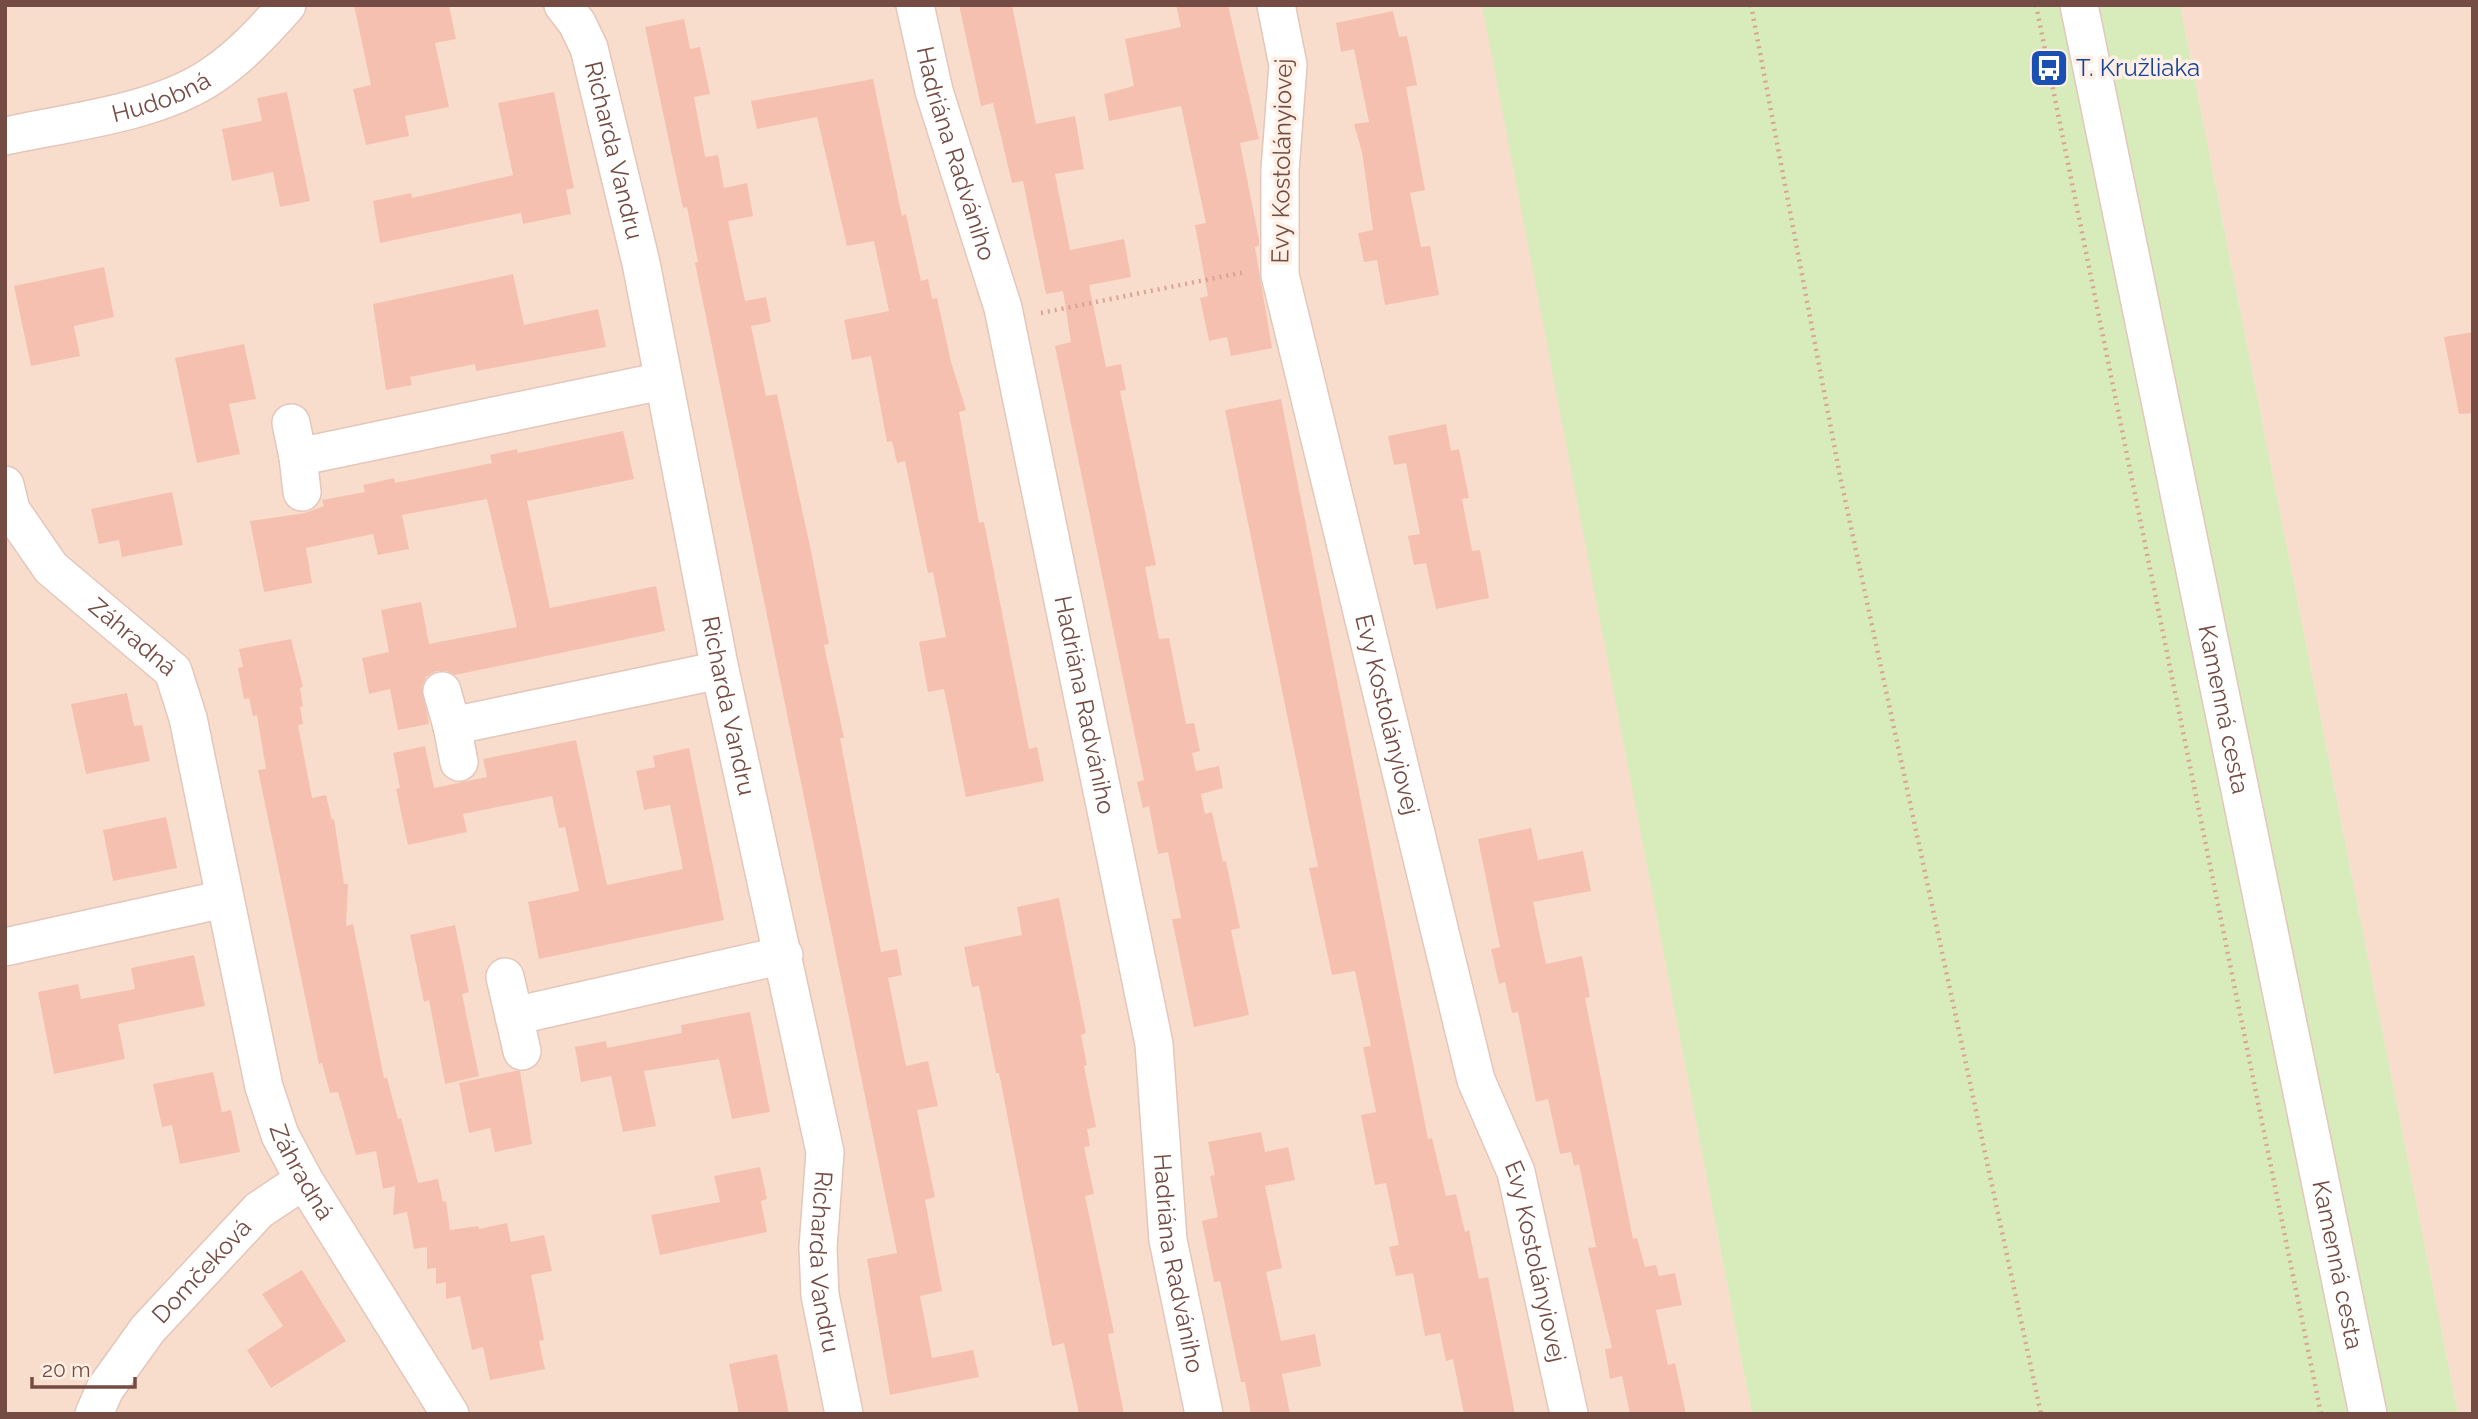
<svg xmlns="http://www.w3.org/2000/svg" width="2478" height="1419" font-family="Raleway,sans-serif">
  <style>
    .residential { fill: #f9ddcc }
    .green { fill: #d7ecba }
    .building { fill: #f6c0b1 }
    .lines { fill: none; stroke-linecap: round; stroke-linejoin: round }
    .street-casing { stroke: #e4c6ba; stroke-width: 40 }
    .path { stroke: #daa395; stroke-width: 4.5; stroke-dasharray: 2 5; stroke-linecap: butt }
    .street { stroke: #fff; stroke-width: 37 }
    .labels { text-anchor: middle; stroke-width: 7; stroke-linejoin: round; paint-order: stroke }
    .transit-label { font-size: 24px; fill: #164399; stroke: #ffefe4; text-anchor: start }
    .street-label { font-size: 24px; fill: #754c43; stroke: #ffefe4 }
  </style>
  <rect width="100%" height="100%" fill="#feeadb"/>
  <g class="residential">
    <polygon points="5,5 1483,5 1752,1414 5,1414"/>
    <polygon points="2180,5 2473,5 2473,1414 2458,1414"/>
  </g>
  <polygon class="green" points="1482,5 2180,5 2458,1414 1752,1414"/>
  <g class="building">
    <polygon points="354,5 449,5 456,39 435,43 449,107 405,116 409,136 366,145 353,89 371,85"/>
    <polygon points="959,5 1012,5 1036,124 1075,116 1084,169 1055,174 1070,250 1124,239 1131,277 1089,285 1106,367 1121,364 1126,390 1120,391 1156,565 1145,567 1159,639 1169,638 1186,724 1194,723 1200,751 1192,753 1196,771 1219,766 1223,788 1201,794 1205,814 1212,812 1223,862 1226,861 1240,928 1231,930 1249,1015 1194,1027 1172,919 1181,918 1168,852 1158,854 1149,806 1143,808 1137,782 1144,780 1055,346 1071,342 1063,291 1046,294 1023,181 1012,183 993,103 981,106"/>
    <polygon points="1176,5 1228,5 1259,139 1240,143 1259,240 1259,246 1255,247 1272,348 1231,356 1227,337 1209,341 1200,298 1208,296 1195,225 1206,223 1181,106 1109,121 1104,94 1134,86 1125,39 1181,27"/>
    <polygon points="1393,11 1399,37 1407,36 1417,85 1406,87 1425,190 1410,193 1421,247 1430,246 1439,295 1385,305 1377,260 1364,262 1358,233 1373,230 1362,152 1354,124 1369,122 1354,49 1341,52 1336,23"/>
    <polygon points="684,19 690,49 700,47 710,94 694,97 705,157 718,155 724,188 747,183 753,216 728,221 745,301 766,297 771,322 751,326 766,396 777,394 811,551 829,644 824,645 844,738 840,738 881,952 897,949 902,975 888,978 906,1066 928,1061 938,1106 917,1110 935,1197 925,1200 942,1291 920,1296 932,1358 973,1350 979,1377 890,1395 867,1259 897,1253 695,263 698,262 687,207 683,208 645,27"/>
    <polygon points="873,79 902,216 906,214 921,281 928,279 932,299 937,298 951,362 966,410 959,412 979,523 984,522 1029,749 1037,747 1044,781 966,797 944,689 928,692 919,642 946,637 933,572 928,573 905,461 897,463 892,441 887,442 871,356 852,360 844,320 889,311 874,241 847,246 817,117 757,129 751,101"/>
    <polygon points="287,92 310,201 280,207 273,172 232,181 222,129 262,121 257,98"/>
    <polygon points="554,92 574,188 566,190 571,214 523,224 521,213 380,243 373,201 411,193 412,198 513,175 498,103"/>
    <polygon points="104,267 114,317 74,326 80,356 31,366 14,286"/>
    <polygon points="513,274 524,325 598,309 606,347 476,371 475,364 410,377 412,385 386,390 373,304"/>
    <polygon points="2473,332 2473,413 2459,414 2444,337"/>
    <polygon points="244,344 256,399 229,404 240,454 197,463 175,358"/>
    <polygon points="1281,399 1428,1139 1432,1138 1446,1196 1456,1194 1465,1232 1469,1230 1479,1279 1488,1277 1515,1414 1464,1414 1453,1359 1446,1361 1440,1333 1425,1336 1413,1273 1396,1276 1389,1247 1399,1245 1386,1183 1375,1185 1361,1115 1376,1112 1363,1047 1371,1046 1355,971 1332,975 1309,868 1318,867 1225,410"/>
    <polygon points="1446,424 1451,451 1459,449 1469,498 1462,499 1472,551 1480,550 1489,598 1436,609 1426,563 1414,565 1408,536 1420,534 1406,463 1394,465 1388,436"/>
    <polygon points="623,431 634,479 527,501 550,608 656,586 665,631 455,675 446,671 436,671 426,677 422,687 429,724 398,730 390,689 369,694 362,658 389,652 381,610 421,602 429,644 517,627 487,499 402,515 409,549 378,555 373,534 306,548 312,583 264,592 250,521 305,513 324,506 322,500 365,492 363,485 394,478 395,483 492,463 490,455 517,449 518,453"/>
    <polygon points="172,492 183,545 122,557 119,540 99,544 91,509"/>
    <polygon points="291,639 303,687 300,688 303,706 300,707 303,724 298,725 312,798 326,795 332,820 334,819 344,884 348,884 346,926 353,924 384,1078 387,1078 398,1119 401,1118 418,1183 438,1179 443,1202 446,1201 450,1230 478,1226 479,1229 507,1223 511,1242 544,1235 552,1271 531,1275 544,1340 539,1341 545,1369 490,1380 483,1347 472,1350 460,1296 446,1299 446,1282 436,1284 436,1268 427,1269 427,1247 414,1249 407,1212 393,1215 395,1186 383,1189 376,1151 356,1155 338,1092 330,1093 322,1063 319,1064 258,770 266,769 257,715 253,716 249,698 244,699 238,668 243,667 239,649"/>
    <polygon points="127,693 134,726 142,725 150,761 86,774 71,704"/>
    <polygon points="576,740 607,885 683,869 670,805 644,810 636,771 655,767 653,756 689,748 724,920 539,959 528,902 579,891 565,827 559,828 552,796 463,814 467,832 408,845 396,789 400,788 393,753 425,746 434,788 487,777 483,759"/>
    <polygon points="166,817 177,868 113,881 103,830"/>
    <polygon points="1531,828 1538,860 1583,851 1591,891 1533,902 1546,964 1582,956 1590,997 1585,998 1633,1239 1637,1238 1645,1267 1656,1265 1659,1276 1675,1273 1682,1305 1656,1310 1668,1365 1675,1363 1686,1414 1630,1414 1622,1376 1610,1379 1605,1349 1612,1348 1588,1248 1596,1247 1579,1164 1574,1166 1571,1152 1560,1154 1548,1099 1536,1102 1518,1012 1512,1013 1505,982 1499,984 1491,949 1500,947 1478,839"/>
    <polygon points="1059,898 1086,1033 1081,1035 1087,1065 1084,1066 1096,1127 1087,1129 1090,1146 1084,1147 1094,1194 1085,1196 1114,1333 1108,1334 1124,1414 1079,1414 1064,1343 1052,1346 999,1073 996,1073 979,986 972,987 964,947 1022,935 1017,907"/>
    <polygon points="455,925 469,992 462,994 479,1076 445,1084 429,1000 424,1002 410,935"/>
    <polygon points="194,955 205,1006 118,1024 125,1059 54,1074 38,992 78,984 81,999 135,989 131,968"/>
    <polygon points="750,1012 770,1112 732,1119 719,1059 644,1071 656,1126 623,1132 611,1076 581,1082 575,1047 606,1041 607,1048 682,1033 681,1025"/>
    <polygon points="515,1071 520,1071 532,1144 495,1152 490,1128 469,1133 459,1083"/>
    <polygon points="213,1072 222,1112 231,1110 240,1152 180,1164 172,1125 162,1127 153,1084"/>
    <polygon points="1261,1132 1265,1152 1288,1147 1295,1180 1265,1186 1282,1268 1266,1272 1281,1341 1315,1334 1321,1366 1282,1374 1290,1414 1251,1414 1245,1382 1241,1382 1220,1281 1214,1282 1202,1221 1218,1217 1210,1176 1215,1175 1208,1142"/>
    <polygon points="760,1167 767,1199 761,1201 767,1232 660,1255 651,1215 720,1202 714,1176"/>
    <polygon points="302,1270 346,1341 271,1388 247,1350 283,1326 262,1294"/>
    <polygon points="777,1354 789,1414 739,1414 729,1364"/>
  </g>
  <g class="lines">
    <g class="street-casing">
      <g id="street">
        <path id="s1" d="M563,5L577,23L589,48L641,263L720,670L825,1152L818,1248L820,1295L844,1414"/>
        <path id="s2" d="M915,5L934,91L1003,308L1154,1044L1168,1240L1204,1414"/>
        <path id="s3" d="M1276,5L1288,65L1280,170V275L1476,1080L1516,1172L1569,1414"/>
        <path id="s4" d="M2079,5L2368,1414"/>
        <path id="s5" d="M5,136C70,122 158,113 213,75C241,56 264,31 287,5"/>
        <polyline points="291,423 298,457"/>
        <path id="s6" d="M5,485L11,510L51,568L173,671L188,718L264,1087L280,1135L304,1180L450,1414"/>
        <polyline points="302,492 298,457 662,381"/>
        <polyline points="442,691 452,726 720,670"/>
        <polyline points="452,726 459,762"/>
        <polyline points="5,947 224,899"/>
        <polyline points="505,977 514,1016"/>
        <polyline points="522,1051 514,1016 784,955"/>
        <path id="s7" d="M94,1414L105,1389L148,1329L259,1210L304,1180"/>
      </g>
    </g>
    <g class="path">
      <polyline points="1751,5 1840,476 2041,1414"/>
      <polyline points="2036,5 2321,1414"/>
      <polyline points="1041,313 1245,272"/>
    </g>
    <use href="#street" class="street"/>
  </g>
  <defs>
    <g id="bus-square" transform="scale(2.0125)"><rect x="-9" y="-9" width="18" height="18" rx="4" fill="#1a4fb4" stroke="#ffefe4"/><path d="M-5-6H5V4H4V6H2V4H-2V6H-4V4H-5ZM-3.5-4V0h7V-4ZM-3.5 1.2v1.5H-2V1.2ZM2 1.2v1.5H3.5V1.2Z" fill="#fff"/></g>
  </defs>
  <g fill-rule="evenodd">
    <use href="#bus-square" x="2049" y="68"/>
  </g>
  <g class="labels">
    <g class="transit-label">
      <text x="2076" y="76">T. Kružliaka</text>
    </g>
    <g class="street-label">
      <text dy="8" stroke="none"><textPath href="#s5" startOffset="161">Hudobná</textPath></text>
      <text dy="8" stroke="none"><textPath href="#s1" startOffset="156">Richarda Vandru</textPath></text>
      <text dy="8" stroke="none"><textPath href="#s2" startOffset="154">Hadriána Radvániho</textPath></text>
      <text transform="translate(1282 161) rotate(-89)" y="8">Evy Kostolányiovej</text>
      <text dy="8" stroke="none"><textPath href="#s6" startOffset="203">Záhradná</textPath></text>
      <text dy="8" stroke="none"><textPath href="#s1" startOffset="723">Richarda Vandru</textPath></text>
      <text dy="8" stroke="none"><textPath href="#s2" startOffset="721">Hadriána Radvániho</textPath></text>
      <text dy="8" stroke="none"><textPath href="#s4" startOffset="719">Kamenná cesta</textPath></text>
      <text dy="8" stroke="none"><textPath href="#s3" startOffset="724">Evy Kostolányiovej</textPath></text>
      <text dy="8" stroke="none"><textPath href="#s6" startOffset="775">Záhradná</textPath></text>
      <text dy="8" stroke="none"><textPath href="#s1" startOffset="1290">Richarda Vandru</textPath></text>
      <text dy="8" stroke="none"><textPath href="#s3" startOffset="1292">Evy Kostolányiovej</textPath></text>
      <text dy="8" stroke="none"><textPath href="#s2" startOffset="1288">Hadriána Radvániho</textPath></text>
      <text dy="8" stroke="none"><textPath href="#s4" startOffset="1286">Kamenná cesta</textPath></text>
      <text dy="8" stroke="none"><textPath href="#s7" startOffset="180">Domčeková</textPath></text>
    </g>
  </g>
  <rect width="2478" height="1419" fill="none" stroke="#754c43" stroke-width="14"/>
  <path d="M32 1377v10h103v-10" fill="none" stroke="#754c43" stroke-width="3.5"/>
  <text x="42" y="1377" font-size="21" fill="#754c43" stroke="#ffefe4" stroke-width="5" paint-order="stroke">20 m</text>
</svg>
